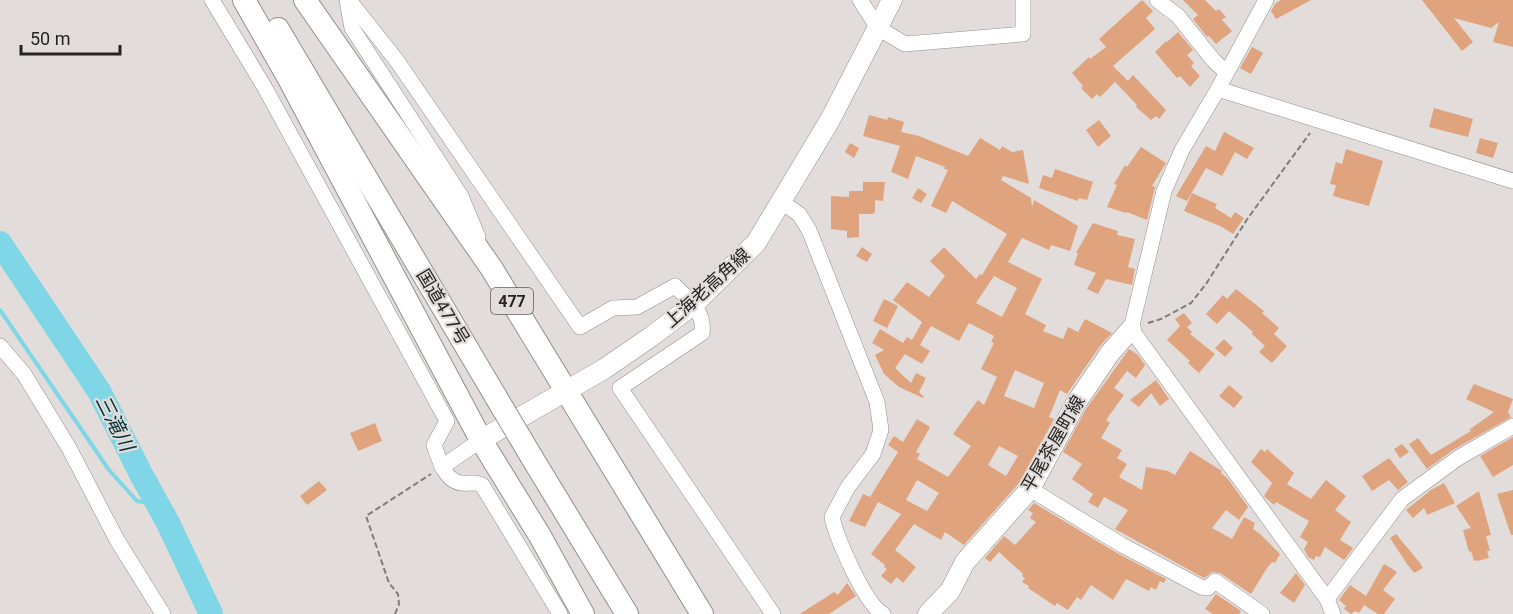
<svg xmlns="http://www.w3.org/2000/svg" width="1513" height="614" font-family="Roboto,'Noto Sans JP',sans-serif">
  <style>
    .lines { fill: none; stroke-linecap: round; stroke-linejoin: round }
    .stream { stroke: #7fd6e7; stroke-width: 4 }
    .river { stroke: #7fd6e7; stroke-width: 24 }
    .building { fill: #dfa37e; fill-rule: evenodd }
    .minor-casing { stroke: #938f8c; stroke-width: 16 }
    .major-casing { stroke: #938f8c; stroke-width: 21 }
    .highway-casing { stroke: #938f8c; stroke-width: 24 }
    .path { stroke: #817d7b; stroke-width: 2; stroke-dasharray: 6 3; stroke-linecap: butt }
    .minor { stroke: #fff; stroke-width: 15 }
    .major { stroke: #fff; stroke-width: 20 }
    .highway { stroke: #fff; stroke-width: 22 }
    .highway-bridge-casing { stroke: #938f8c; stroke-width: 24; stroke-linecap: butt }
    .highway-bridge { stroke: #fff; stroke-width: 22 }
    .labels { text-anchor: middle; stroke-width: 4.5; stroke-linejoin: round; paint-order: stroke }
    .shield { fill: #e2ddda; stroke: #5e5c5a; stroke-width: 1.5 }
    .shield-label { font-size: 16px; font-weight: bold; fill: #262423 }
    .street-label { font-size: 18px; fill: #262423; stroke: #e2ddda }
    .water-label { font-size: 20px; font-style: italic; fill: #053239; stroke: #e2ddda }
  </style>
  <rect width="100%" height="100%" fill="#e2ddda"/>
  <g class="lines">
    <polyline class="stream" points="0,310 109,470 137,501 158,504"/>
    <polyline class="river" points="0,243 99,391 141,474 168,523 211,614"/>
  </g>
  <g class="building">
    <polygon points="1142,0 1153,11 1146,18 1155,29 1113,66 1128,81 1133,75 1166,110 1159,119 1156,116 1151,120 1136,107 1137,105 1115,82 1100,97 1097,94 1092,99 1081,88 1083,86 1072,73 1089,57 1090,59 1106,47 1099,39"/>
    <polygon points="1183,0 1205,0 1216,11 1219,9 1226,17 1222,20 1232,31 1216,44 1209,36 1207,37 1193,19 1198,15"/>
    <polygon points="1281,0 1311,0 1276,19 1271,11 1275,4"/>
    <polygon points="1422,0 1513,0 1513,47 1493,42 1499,22 1491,28 1454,18 1473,42 1462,51"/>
    <polygon points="1178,32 1193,50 1187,55 1194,63 1191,66 1200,76 1190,87 1180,76 1177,78 1155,52 1166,41 1167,42"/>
    <polygon points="1252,47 1263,53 1251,74 1240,68"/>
    <polygon points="1434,108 1473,119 1468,137 1429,127"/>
    <path d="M869,115L887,120L888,117L904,122L901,132L919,136L968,156L980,138L1000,150L1002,146L1012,152L1023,150L1029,184L1003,176L1001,180L1031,198L1032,207L1034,200L1078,226L1070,251L1051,245L1049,250L1022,238L1008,262L1042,279L1025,314L1046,325L1043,331L1063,339L1068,327L1078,332L1085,319L1112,333L1100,346L1067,394L1060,390L1049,417L1054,419L1020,482L964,545L945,532L941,540L914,524L895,550L916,567L903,583L897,577L891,584L881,576L887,569L884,567L885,565L871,554L901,514L878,502L865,527L849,521L863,494L870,497L898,452L888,445L894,436L903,442L917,419L930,427L916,452L920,454L917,459L948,477L971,446L953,434L978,400L984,405L997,377L981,369L994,343L991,342L994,336L969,323L959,341L931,326L920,345L930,351L922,364L905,354L895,368L911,383L916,373L926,378L919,392L924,397L923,398L899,387L884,374L875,355L884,350L872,343L880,329L903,343L907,337L912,340L922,322L893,300L907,282L929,297L945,276L930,261L944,247L976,279L980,274L982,275L1007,234L952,201L946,213L931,206L948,170L944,169L945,167L916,156L908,179L891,172L900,146L863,136ZM994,276L1017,288L1002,317L976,303ZM1015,370L1044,383L1034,408L1004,396ZM999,446L1018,456L1006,476L988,465ZM917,480L939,493L927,511L906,500Z"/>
    <polygon points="1099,120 1111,136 1098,147 1086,130"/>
    <polygon points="1224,132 1254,148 1247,159 1235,152 1222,176 1206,168 1187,201 1176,196 1206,146 1215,151"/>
    <polygon points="1480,138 1498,143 1493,158 1476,153"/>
    <polygon points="850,143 859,148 854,158 845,152"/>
    <polygon points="1141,147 1166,163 1152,186 1155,187 1147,220 1127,212 1126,213 1107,207 1117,185 1114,184 1125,165 1127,167"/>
    <polygon points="1346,149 1383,161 1369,206 1333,196 1336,185 1330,184 1336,162 1342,164"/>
    <polygon points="1055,169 1093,182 1087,200 1079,198 1078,201 1039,188 1043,175 1052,178"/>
    <polygon points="863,182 885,182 883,201 875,200 875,212 872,214 859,214 859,237 847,238 847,231 831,229 831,196 849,197 849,191 863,191"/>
    <polygon points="918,188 927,194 921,203 912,198"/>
    <polygon points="1192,193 1217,204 1215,208 1231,218 1235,212 1244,218 1233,234 1222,227 1184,211"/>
    <polygon points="1093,223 1118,231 1117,235 1135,239 1128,267 1135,269 1132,285 1106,279 1098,294 1087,289 1096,273 1074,265 1078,253 1076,253"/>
    <polygon points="862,247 872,254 867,262 856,256"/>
    <polygon points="1236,289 1264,311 1262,313 1279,328 1274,334 1287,346 1272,363 1259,352 1265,346 1252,334 1253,332 1229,311 1217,324 1206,314 1223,295 1227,299"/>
    <polygon points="884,299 898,306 887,328 873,321"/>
    <polygon points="1184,313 1192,323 1187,327 1192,332 1190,334 1215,354 1199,373 1188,363 1190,361 1167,340 1180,326 1175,319"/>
    <polygon points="1224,339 1233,348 1225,357 1215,348"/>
    <polygon points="1129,349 1138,355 1145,365 1136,378 1127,371 1114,388 1124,395 1106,420 1110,423 1101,438 1122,450 1117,458 1127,464 1119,477 1142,490 1146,467 1168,471 1175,475 1190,451 1222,471 1221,473 1228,479 1248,507 1239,520 1226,510 1212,528 1232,539 1244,517 1255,523 1253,529 1260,534 1280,554 1275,563 1272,562 1267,568 1251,594 1220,573 1212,572 1204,578 1115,529 1128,510 1104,497 1098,508 1088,502 1093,494 1072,479 1082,464 1063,452 1086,409"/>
    <polygon points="1156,380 1169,399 1160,406 1151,393 1139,407 1130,400"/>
    <polygon points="1474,384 1513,399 1508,412 1511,417 1453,450 1427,469 1409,444 1418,438 1431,455 1471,431 1469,430 1494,412 1466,399"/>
    <polygon points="1229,385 1243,397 1234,408 1219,396"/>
    <polygon points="375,423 382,441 358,451 350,433"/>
    <polygon points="1513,437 1513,465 1493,477 1480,456"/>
    <polygon points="1402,444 1409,452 1400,458 1394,449"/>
    <polygon points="1261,449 1265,452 1267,449 1294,473 1287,484 1311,499 1326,480 1346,496 1335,510 1351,522 1340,540 1353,548 1344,560 1325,547 1320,557 1316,556 1314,560 1308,557 1304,549 1308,542 1300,537 1309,521 1276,502 1274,505 1264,496 1272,483 1251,462"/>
    <polygon points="1389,458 1408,482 1398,490 1389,480 1372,491 1362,476"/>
    <polygon points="319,481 327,490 307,505 300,496"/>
    <polygon points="1444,483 1455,503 1427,515 1424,508 1413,518 1406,510 1431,490"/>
    <polygon points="1513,490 1513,535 1511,535 1497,494"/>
    <polygon points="1479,491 1491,535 1486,536 1490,551 1487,551 1489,558 1477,561 1476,560 1474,561 1471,551 1469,552 1463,530 1471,528 1456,506"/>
    <polygon points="1034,503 1117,553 1166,579 1164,583 1160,581 1156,590 1151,587 1149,591 1126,579 1113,600 1091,585 1081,600 1077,597 1068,610 1057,603 1055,606 1028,588 1029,586 1022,582 1025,578 1022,576 1023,574 999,552 990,562 985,558 1004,536 1015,545 1036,522 1030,518 1033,513 1028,510"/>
    <polygon points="1396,534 1420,563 1423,568 1414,573 1407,564 1390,538"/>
    <polygon points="1384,564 1397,572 1383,590 1395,599 1384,614 1378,614 1364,605 1359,613 1355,611 1351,614 1344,609 1346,606 1339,600 1350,585 1366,596"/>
    <polygon points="1296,573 1305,585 1294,603 1280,593"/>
    <polygon points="847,583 856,596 829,614 800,614 834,592 838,595"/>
    <polygon points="1216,594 1241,611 1239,614 1213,614 1205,609"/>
  </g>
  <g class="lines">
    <g class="minor-casing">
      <g id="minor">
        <path d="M212,0L265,88L447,421L434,445C439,459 445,482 462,483C471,484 474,481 482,485L560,614"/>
        <polyline points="347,0 352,28 461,196 478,237"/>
        <path d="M349,0L397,61L580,327L613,308L637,307L675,286C689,300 705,311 702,333L620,388L773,614"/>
        <polyline points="860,0 878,28 905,44 1023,34 1023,0"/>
        <polyline points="1157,0 1178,16 1214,61 1226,72"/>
        <polyline points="1266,0 1218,89 1182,150 1164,191 1131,329 1327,599 1333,614"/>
        <polyline points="1218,89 1513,181"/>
        <path d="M781,202L799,214L809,230L877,402L881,430L873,454L848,487L832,517C837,539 865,604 883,614"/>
        <polyline points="0,346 24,374 69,448 117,540 163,614"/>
        <polyline points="442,467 481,440"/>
        <polyline points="1030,489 1122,545 1201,587 1208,588 1215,581 1262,614"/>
        <polyline points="1327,599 1402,499 1458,458 1513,426"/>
      </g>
    </g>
    <g class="major-casing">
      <g id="major">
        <polyline points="481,440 604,369 652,336 694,304 756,243 830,120 892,0"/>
        <polyline points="928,614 950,591 965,562 1030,489 1076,403 1110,353 1131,329"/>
      </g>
    </g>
    <g class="highway-casing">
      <g id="highway">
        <polyline points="244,0 288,77 481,440 540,536 583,614"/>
        <polyline points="305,0 492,269 702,614"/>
        <polyline points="278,29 496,397"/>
        <polyline points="531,456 627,614"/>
      </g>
    </g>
    <g class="path">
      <polyline points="1148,323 1161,319 1191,303 1206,284 1248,218 1310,133"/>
      <polyline points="395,614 399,604 398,594 389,583 366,516 431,474"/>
    </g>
    <use href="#minor" class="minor"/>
    <use href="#major" class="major"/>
    <use href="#highway" class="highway"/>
    <g class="highway-bridge-casing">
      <polyline id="highway-bridge" points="496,397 531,456"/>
    </g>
    <use href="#highway-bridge" class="highway-bridge"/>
  </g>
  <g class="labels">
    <rect class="shield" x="491" y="288" width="42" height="26" rx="4.5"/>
    <g class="shield-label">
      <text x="512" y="307">477</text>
    </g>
    <g class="street-label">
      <text transform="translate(707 288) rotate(-42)" y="6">上海老高角線</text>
      <text transform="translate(443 307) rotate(59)" y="6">国道477号</text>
      <text transform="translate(1053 444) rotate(-60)" y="6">平尾茶屋町線</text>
    </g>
    <g class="water-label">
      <text transform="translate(115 423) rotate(63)" y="7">三滝川</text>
    </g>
  </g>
  <path d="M21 45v9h99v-9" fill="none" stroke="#262423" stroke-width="3"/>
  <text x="30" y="45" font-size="18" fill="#262423" stroke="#e2ddda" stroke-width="4.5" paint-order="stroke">50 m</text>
</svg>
